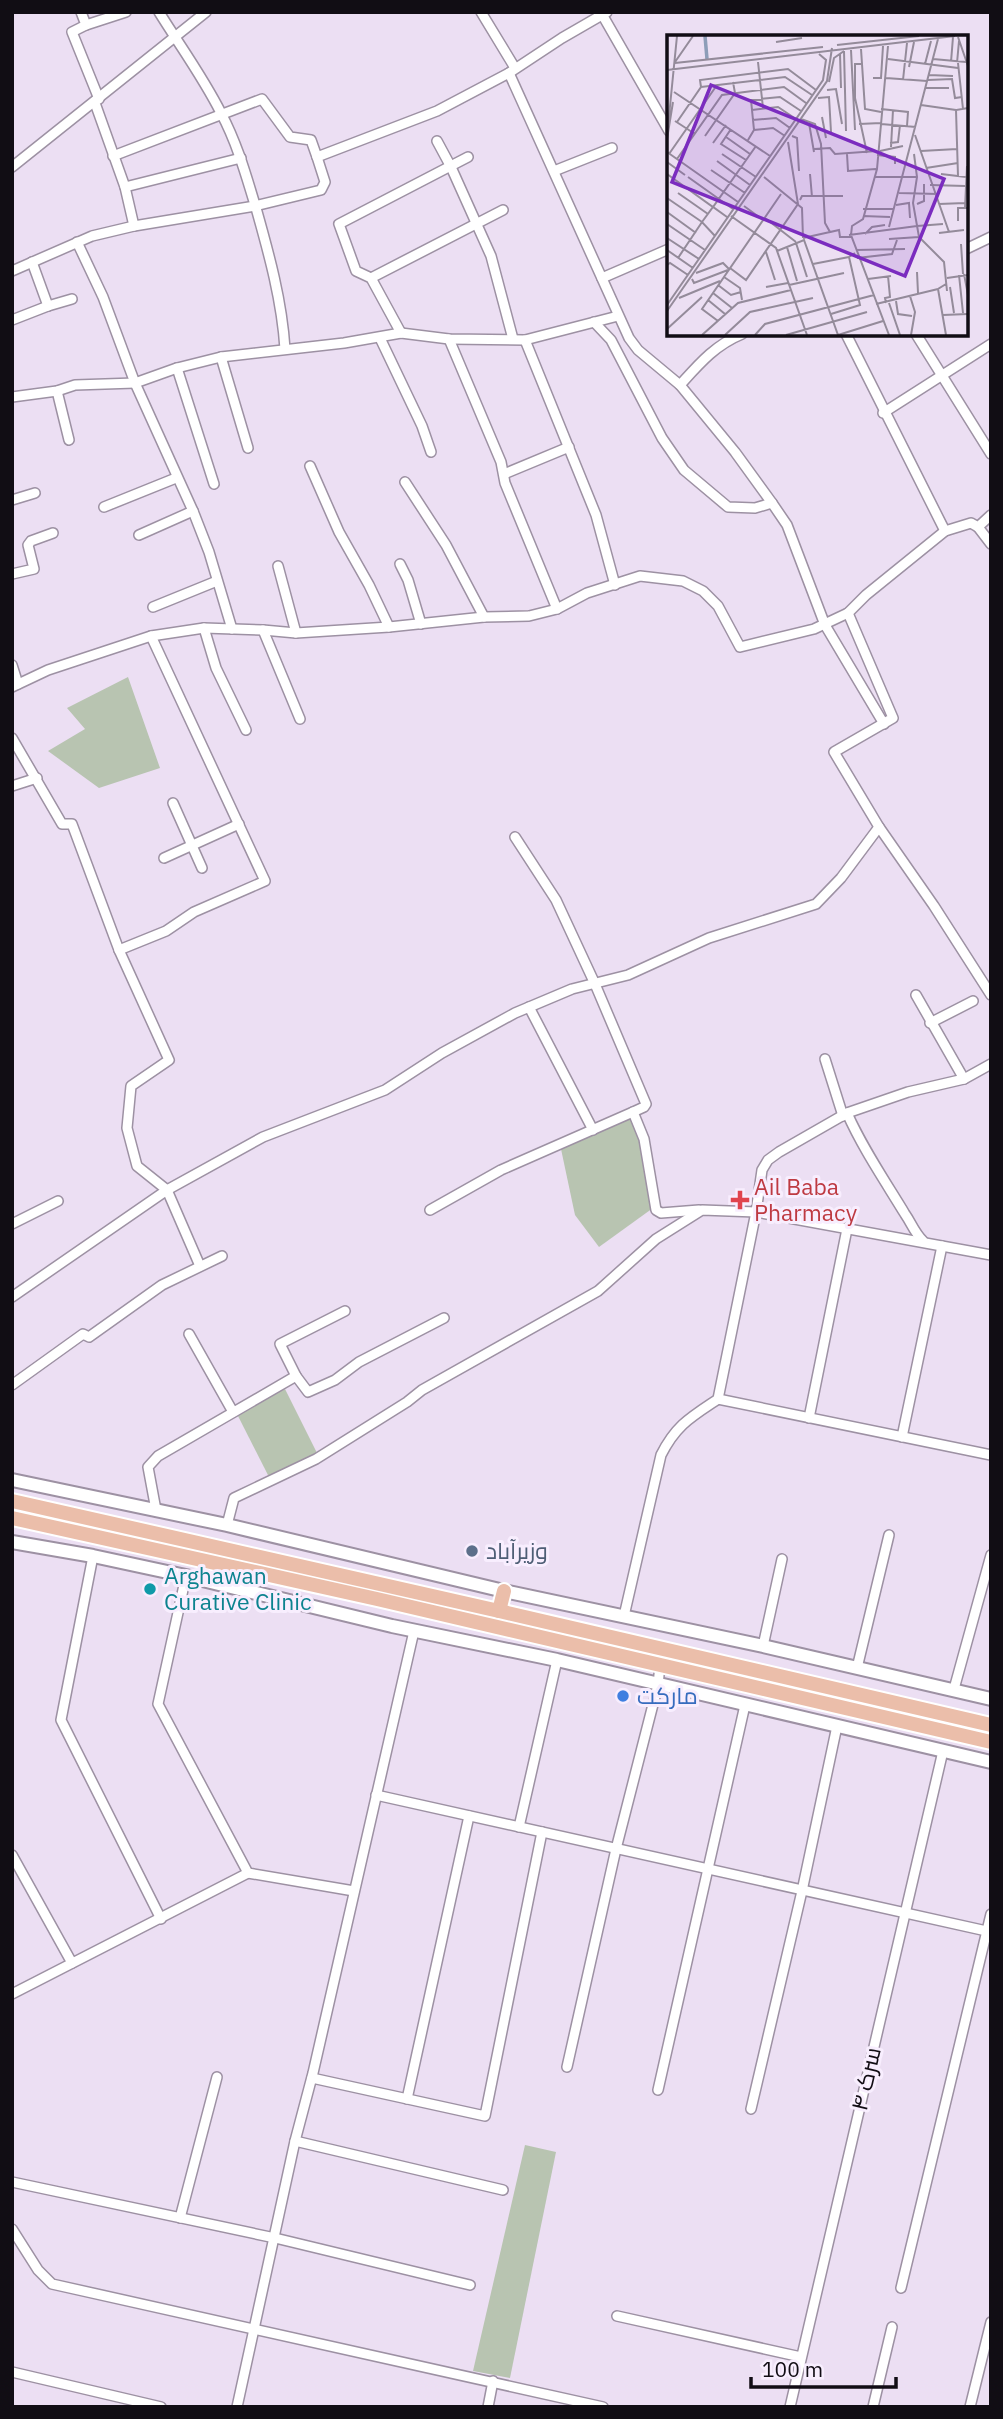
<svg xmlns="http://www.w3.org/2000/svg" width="1003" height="2419" font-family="'IBM Plex Sans',Cairo,sans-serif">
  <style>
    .green { fill: #b8c4b1 }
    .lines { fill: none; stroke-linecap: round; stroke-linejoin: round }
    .minor-casing { stroke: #9d91a3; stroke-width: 12 }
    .tertiary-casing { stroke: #9d91a3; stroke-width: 16 }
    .primary-casing { stroke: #fff; stroke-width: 18 }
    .minor { stroke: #fff; stroke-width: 9 }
    .tertiary { stroke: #fff; stroke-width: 12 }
    .primary { stroke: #ebbeaa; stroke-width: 14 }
    .health-dot { fill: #e0444e; stroke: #f8eefe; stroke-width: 2.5 }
    .service-dot { fill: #5c6f8a; stroke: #f8eefe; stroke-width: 2.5 }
    .culture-dot { fill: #0f9aa8; stroke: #f8eefe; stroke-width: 2.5 }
    .shop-dot { fill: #3f7fe0; stroke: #f8eefe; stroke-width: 2.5 }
    .labels { text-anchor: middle; stroke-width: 6; stroke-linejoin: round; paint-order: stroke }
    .health-label { font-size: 23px; fill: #be3a42; stroke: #f8eefe; text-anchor: start }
    .service-label { font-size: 23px; fill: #4e5e75; stroke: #f8eefe; text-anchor: start }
    .culture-label { font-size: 23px; fill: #0d838f; stroke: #f8eefe; text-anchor: start }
    .shop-label { font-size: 23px; fill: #366cbe; stroke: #f8eefe; text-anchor: start }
    .street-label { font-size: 23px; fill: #110d14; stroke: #f8eefe }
    .inset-river { fill: none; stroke: #8d9db8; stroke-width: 3.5 }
    .inset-road { fill: none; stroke: #948b9a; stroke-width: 2 }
    .view { fill: #7b2cbf; fill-opacity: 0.15; stroke: #7b2cbf; stroke-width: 3.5 }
    .inset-edge { fill: none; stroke: #110d14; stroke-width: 3.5 }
  </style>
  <rect width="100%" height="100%" fill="#ecdff3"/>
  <g class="green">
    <polygon points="128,677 160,768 99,788 48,751 85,729 67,708"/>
    <polygon points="630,1115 639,1141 653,1208 599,1247 575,1215 561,1149"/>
    <polygon points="285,1389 318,1455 270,1479 237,1414"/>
    <polygon points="525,2145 556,2152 510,2378 473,2371"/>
  </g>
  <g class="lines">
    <g class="minor-casing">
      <g id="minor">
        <polyline points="81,12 86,25 72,32 99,99"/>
        <path d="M159,12C180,46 203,77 221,113C237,143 246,175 256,208C269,254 282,301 285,349"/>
        <polyline points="481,12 515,68"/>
        <polyline points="603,16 669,131"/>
        <polyline points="86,25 126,12"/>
        <polyline points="509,73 629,338 638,350 680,385 735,452 772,503 787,525 825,625 884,724"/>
        <polyline points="95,103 125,187 134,226"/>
        <polyline points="437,141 451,167 491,256 513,339"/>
        <polyline points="113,156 262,99 290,137 311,140 317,157"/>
        <polyline points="12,167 206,12"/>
        <polyline points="554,171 612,148"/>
        <polyline points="125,187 241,158"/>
        <polyline points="77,242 103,297 135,383 193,511 209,552 232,629"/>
        <polyline points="966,249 991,237"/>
        <polyline points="32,262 48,306"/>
        <polyline points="12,271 92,236 134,226 255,206 321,190 325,182 317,157 437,111 509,73 562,38 607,12"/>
        <polyline points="371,278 503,210"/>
        <polyline points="602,278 669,249"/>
        <polyline points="12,320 48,306 72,299"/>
        <polyline points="594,322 611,340 662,438 684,470 728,507 755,508 772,503"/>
        <polyline points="401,333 371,278 356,271 339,224 468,157"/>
        <polyline points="846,334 945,531"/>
        <polyline points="916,334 991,454"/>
        <polyline points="380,338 422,426 431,452"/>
        <polyline points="449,339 501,462 505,483 557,609"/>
        <polyline points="525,340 596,515 615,585"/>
        <polyline points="221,357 248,448"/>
        <polyline points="177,368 214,484"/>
        <path d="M680,385C699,364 715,345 742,334"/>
        <polyline points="57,391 69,440"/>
        <polyline points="12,397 57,391 75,385 135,383 177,368 221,357 344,343 401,333 449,339 525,340 618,316"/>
        <polyline points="883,413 991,344"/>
        <polyline points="310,466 339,532 369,585 389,627"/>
        <polyline points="504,474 569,447"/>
        <polyline points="405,482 446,545 484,617"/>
        <polyline points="12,500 35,493"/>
        <polyline points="104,507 176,478"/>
        <polyline points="978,527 991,544"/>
        <polyline points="139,535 193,511"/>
        <polyline points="400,564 408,580 421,624"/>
        <polyline points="278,566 296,633"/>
        <polyline points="12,574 34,569 28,545 31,541 53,533"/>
        <polyline points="153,607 217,581"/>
        <polyline points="204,628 216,668 246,730"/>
        <polyline points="263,630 300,719"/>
        <polyline points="12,665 18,684"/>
        <polyline points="12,687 48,670 151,636 204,628 263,630 296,633 389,627 484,617 529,616 557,609 587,593 640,576 683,581 703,591 718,606 740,647 814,629 848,613 866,595 945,531 971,523 978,527 991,515"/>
        <polyline points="12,738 62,824 72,824 119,950 169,1060 131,1086 127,1128 137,1166 167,1190 200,1266"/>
        <polyline points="12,786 37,778"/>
        <polyline points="173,803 202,868"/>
        <polyline points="879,827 934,906 991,995"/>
        <polyline points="164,858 239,824"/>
        <polyline points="119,950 166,931 194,912 265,881 151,636"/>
        <polyline points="916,995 964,1079"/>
        <polyline points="529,1007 593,1130"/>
        <polyline points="930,1023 973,1001"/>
        <polyline points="825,1059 843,1116"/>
        <polyline points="633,1112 644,1139 656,1210 661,1213 699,1210"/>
        <path d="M847,1113C863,1149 885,1181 905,1214C912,1224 914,1232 923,1241"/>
        <polyline points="430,1210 501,1170 633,1112 644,1107 646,1104 595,984 556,900 515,837"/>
        <polyline points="12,1224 58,1201"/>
        <polyline points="12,1297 167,1190 263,1137 385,1090 442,1053 515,1013 572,989 628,975 709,938 816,904 841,878 879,827 834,752 893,718 848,613"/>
        <polyline points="189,1334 233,1412"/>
        <polyline points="296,1376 280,1344 345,1311"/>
        <polyline points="12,1385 83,1334 89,1337 162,1285 222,1256"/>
        <polyline points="718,1399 991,1455"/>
        <polyline points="809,1418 847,1229"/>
        <polyline points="902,1437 942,1246"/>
        <polyline points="156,1510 148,1467 158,1456 296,1376 308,1392 335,1380 359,1362 444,1318"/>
        <polyline points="227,1525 234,1498 316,1459 407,1402 422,1390 598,1291 656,1239 702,1210 756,1212 991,1255"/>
        <polyline points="93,1556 61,1720 161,1919"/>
        <polyline points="186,1576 158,1704 248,1873 354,1891"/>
        <path d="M624,1616L661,1455C676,1425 691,1417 718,1399L756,1212L762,1170L768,1160L779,1152L847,1113L908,1092L964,1079L991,1064"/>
        <polyline points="763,1646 782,1559"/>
        <polyline points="857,1668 889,1535"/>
        <polyline points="954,1689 991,1555"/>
        <polyline points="376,1795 991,1932"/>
        <polyline points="519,1827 557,1660"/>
        <polyline points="12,1855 72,1963"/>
        <polyline points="12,1994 248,1873"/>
        <polyline points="567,2067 616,1849 658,1685 660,1665"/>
        <polyline points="312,2078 485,2116 542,1832"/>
        <polyline points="658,2090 745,1705"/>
        <polyline points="407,2099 469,1816"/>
        <polyline points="751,2109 802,1891 837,1726"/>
        <polyline points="295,2141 503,2190"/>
        <polyline points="12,2182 275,2238 470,2285"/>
        <polyline points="180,2218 217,2077"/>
        <polyline points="12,2229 38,2270 52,2284 603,2407"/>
        <polyline points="901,2288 991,1914"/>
        <polyline points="617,2316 801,2357"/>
        <polyline points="12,2372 161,2407"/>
        <polyline points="237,2407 295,2141 313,2073 414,1631"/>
        <polyline points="488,2407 493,2381"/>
        <polyline points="790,2407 943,1751"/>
        <polyline points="873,2407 892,2327"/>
        <polyline points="970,2407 991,2322"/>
      </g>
    </g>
    <g class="tertiary-casing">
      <g id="tertiary">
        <polyline points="12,1480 227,1525 504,1591 763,1646 991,1699"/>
        <polyline points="12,1542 93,1556 186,1576 392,1626 557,1660 991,1762"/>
      </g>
    </g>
    <g class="primary-casing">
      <g id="primary">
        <polyline points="12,1501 499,1611 991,1725"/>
        <polyline points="12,1518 377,1599 991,1742"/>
        <polyline points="499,1611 504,1591"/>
      </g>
    </g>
    <use href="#minor" class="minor"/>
    <use href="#tertiary" class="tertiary"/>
    <use href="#primary" class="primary"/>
  </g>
  <path class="health-dot" d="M736.5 1189.5h7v7h7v7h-7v7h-7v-7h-7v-7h7z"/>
  <circle class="service-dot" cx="472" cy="1551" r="7"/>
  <circle class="culture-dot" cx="150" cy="1589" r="7"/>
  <circle class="shop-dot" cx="623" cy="1696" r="7"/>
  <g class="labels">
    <g class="health-label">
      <text x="754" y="1195">Ail Baba<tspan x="754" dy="26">Pharmacy</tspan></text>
    </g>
    <g class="service-label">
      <text x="486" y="1559">وزیرآباد</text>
    </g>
    <g class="culture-label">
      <text x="164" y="1584">Arghawan<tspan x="164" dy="26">Curative Clinic</tspan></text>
    </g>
    <g class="shop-label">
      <text x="637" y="1704">مارکت</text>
    </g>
    <g class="street-label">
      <text transform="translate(866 2079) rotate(-77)" y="8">سرک ۴</text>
    </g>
  </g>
  <g transform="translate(667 35)">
    <rect width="301" height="301" fill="#ecdff3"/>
    <path class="inset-river" d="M38,1L40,24"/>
    <path class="inset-road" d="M291,2L301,31M109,7L135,3M170,10L252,1M221,11L210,134L196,184L185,191L184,200L222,300M194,14L198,74L214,77M184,15L188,95M177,16L179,96M173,19L174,53M221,24L291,33M266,24L299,27M8,27L26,1M91,27L96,73M284,27L286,2M8,28L156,12M290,28L292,6M291,28L296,74M194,29H188V63L200,118M258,29L264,6M242,32L247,7M0,35L288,1M262,40L286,41M206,43H214L216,11M219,43L260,46M236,45L240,8M261,45L285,44L288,63L295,62M162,47L167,23L177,16M34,52L118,42L145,60M259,53H282M160,55L169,54L175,89M7,57L103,121M151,63L162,62L164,97M254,70L289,75M214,74L241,77L240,91M85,75L111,72L129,84M155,82L159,103M134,84L148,89L154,109L158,188L163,197L172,195L173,202H185M85,85L109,83L123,93M8,86L28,99M10,87L34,52L33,45L121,34L149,55M142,88L147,117M192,89L214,88M214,89L249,92M64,94L54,109L79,125M87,95L84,65L113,62L134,76M248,100L282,197M0,101L10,1M38,101L68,58L66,47M125,101L130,103L132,136M59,102L83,119M0,104L6,67M81,105L87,95L106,93L118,101M46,108L59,90M223,108L231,107L233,90M224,112L226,75M147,114L163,113L168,119L210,116M213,116L236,111M254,116L290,114M0,117L71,167M2,119L50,50M55,119L89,142M180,119L181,136L209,134M247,119L250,142L246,168L252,202L277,227L280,256M210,120L228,122V129M10,124L55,60L117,52L139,68M50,126L83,150M0,127L18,140M259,133L291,128M44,135L78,158M0,139L46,172L89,111M143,139L145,162M274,139L299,142M291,141L289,75L301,73M21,142L66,174M97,142L135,173L136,203M207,142H250M263,150L298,151M11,158L41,179M232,158L271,159M0,163L35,187L46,172L60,182M133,165L135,161H176M250,169L257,166V149M272,169L298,168M229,170L242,168L243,183M77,171L96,185M298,173L300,131M196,174H226M0,177L29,198M64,181L109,213L140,300M196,181L223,182M98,183L129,207M291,186V173H300M0,189L38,215M250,191L276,189M222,192L271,4M272,198L297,195M198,199L205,192L218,190M182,200L250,191M0,203L32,224M136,203L163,197M222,204L252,202M129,208L140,242M294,209L296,239M120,212L130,246M0,215L26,233M189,215L238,214M110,216L137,205L171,300M99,217L108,245M11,223L35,187L48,201M190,223L225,219L230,205M146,229L182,222M0,230L3,228L21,240M63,233L79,245L131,169L121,107M250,237L251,258M29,238L56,228L62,234M297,239L301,260M292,240L296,278M57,242L73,253L75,265M280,243L301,240M25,244L27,248L61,235M201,244L224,241M279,249L271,254L279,300M51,250L64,260L74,257M122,250L177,238M99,252L121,248M283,252L287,278M46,258L65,273M243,261L248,277L244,300M12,263L53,246M41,265L58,279M229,266L231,279L245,281M219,268L218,263L223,262L221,241M222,268L233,300M209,269L271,254M0,270L156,45L159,25L152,19M0,276L160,46L165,13M164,279L193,270L182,222L188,218M276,280L301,279M51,286L35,274L114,159M0,294L35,262M35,300L71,268L124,255M58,300L83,277L146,263M88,300L98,289L207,260M119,300L200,277M171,300L216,286"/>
    <path class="view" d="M44,50L277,144L238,241L5,147Z"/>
    <rect width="301" height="301" class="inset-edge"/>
  </g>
  <rect width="1003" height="2419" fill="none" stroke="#110d14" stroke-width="28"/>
  <path d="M751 2377v10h145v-10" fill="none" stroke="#110d14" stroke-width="3.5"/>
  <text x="762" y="2377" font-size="21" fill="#110d14" stroke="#f8eefe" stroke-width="5" paint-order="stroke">100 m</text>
</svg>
